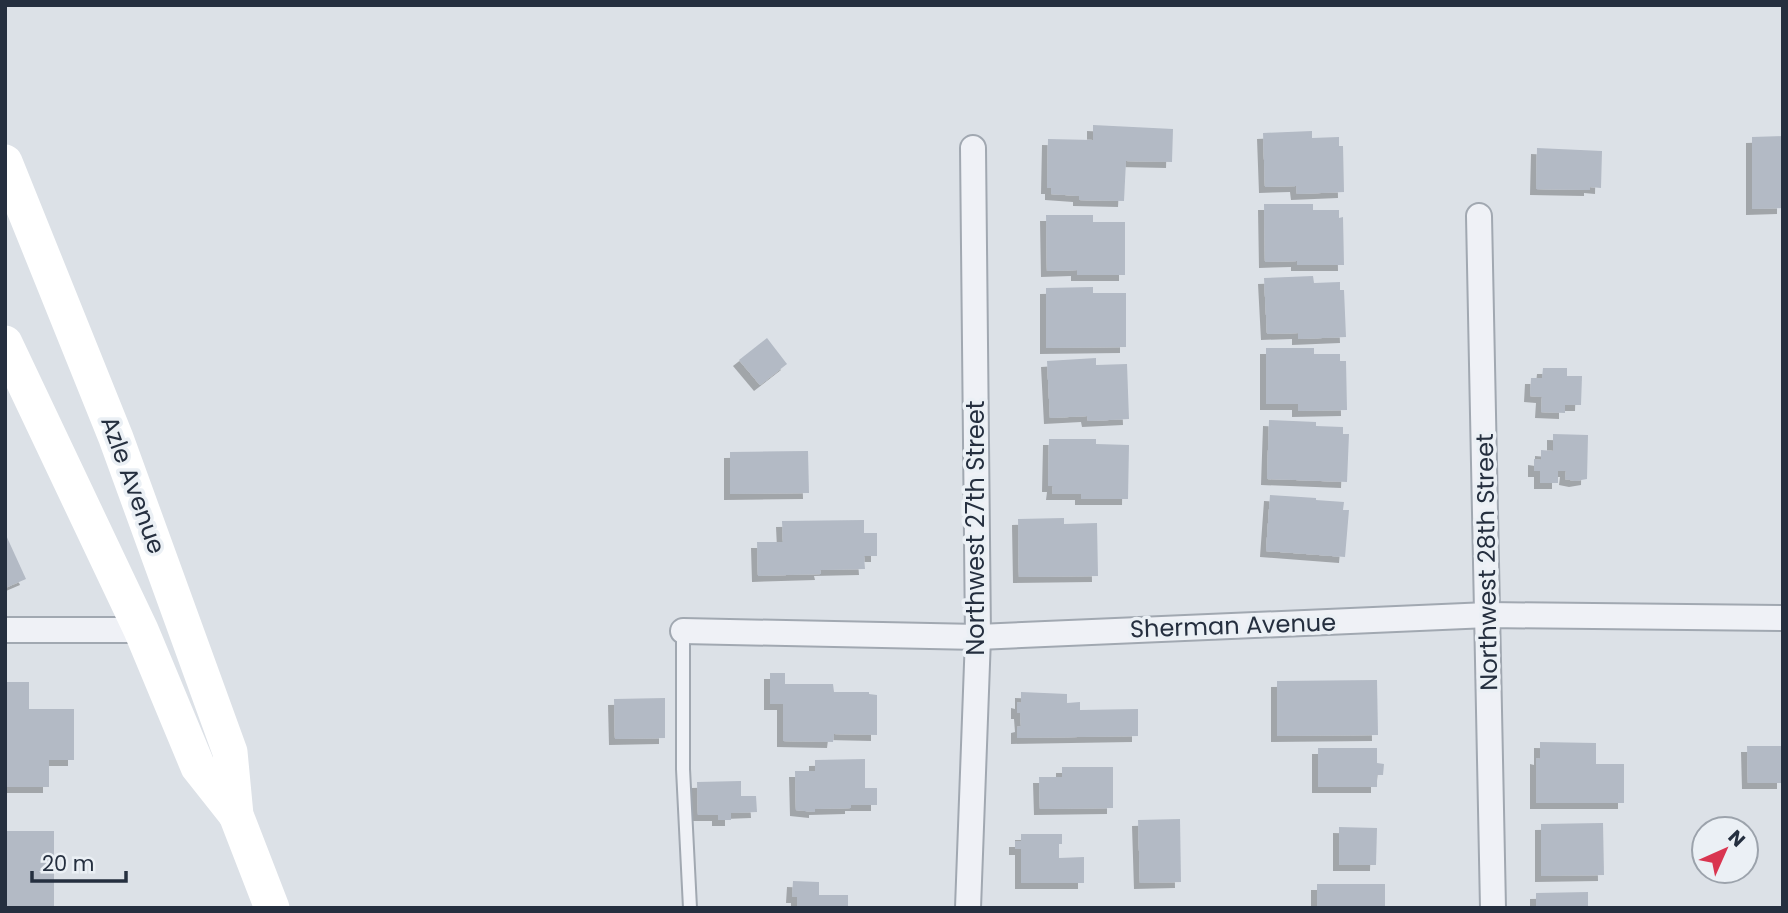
<svg xmlns="http://www.w3.org/2000/svg" width="1788" height="913" font-family="Poppins,sans-serif">
  <style>
    .building { fill: #b3bac5; filter: url(#shadow) }
    .lines { fill: none; stroke-linecap: round; stroke-linejoin: round }
    .lane-casing { stroke: #a1a8b1; stroke-width: 16 }
    .street-casing { stroke: #a1a8b1; stroke-width: 28 }
    .lane { stroke: #eff1f6; stroke-width: 12 }
    .street { stroke: #eff1f6; stroke-width: 24 }
    .secondary { stroke: #fff; stroke-width: 35 }
    .labels { text-anchor: middle; stroke-width: 7; stroke-linejoin: round; paint-order: stroke }
    .street-label { font-size: 24px; fill: #252f3f; stroke: #ebf0f5 }
  </style>
  <defs>
    <filter id="shadow"><feDropShadow dx="-6" dy="6" stdDeviation="0" flood-color="#0004"/></filter>
  </defs>
  <rect width="100%" height="100%" fill="#dce1e7"/>
  <g class="building">
    <polygon points="1093,125 1173,129 1172,162 1126,161 1124,201 1079,200 1079,196 1051,194 1051,188 1047,188 1048,139 1093,140"/>
    <polygon points="1312,131 1312,138 1339,137 1339,146 1343,146 1344,192 1297,194 1296,186 1265,187 1263,133"/>
    <polygon points="1783,136 1783,208 1752,209 1752,137"/>
    <polygon points="1537,148 1602,151 1601,188 1590,187 1590,190 1536,189"/>
    <polygon points="1264,204 1313,204 1313,210 1339,210 1339,218 1343,217 1344,265 1297,265 1297,261 1265,262"/>
    <polygon points="1046,215 1093,215 1093,222 1125,222 1125,275 1077,275 1077,270 1047,271"/>
    <polygon points="1313,276 1314,283 1340,282 1340,290 1344,290 1346,337 1298,339 1298,333 1267,334 1264,278"/>
    <polygon points="1093,287 1093,293 1126,293 1126,347 1046,348 1046,288"/>
    <polygon points="767,338 787,364 760,385 739,360"/>
    <polygon points="1266,348 1314,348 1314,354 1340,354 1340,361 1346,361 1347,410 1298,411 1298,404 1266,404"/>
    <polygon points="1096,358 1096,365 1127,364 1129,419 1088,421 1087,416 1050,418 1047,361"/>
    <polygon points="1543,368 1567,368 1567,376 1582,376 1581,405 1565,405 1565,413 1541,412 1542,397 1530,396 1531,378 1542,378"/>
    <polygon points="1269,420 1316,422 1316,426 1343,427 1343,434 1349,434 1347,482 1267,479"/>
    <polygon points="1553,434 1588,435 1587,479 1575,481 1565,479 1566,471 1558,471 1558,483 1540,483 1540,471 1534,471 1534,459 1541,460 1541,450 1553,451"/>
    <polygon points="1049,439 1096,439 1096,444 1129,445 1128,499 1081,499 1081,494 1052,494 1053,486 1048,486"/>
    <polygon points="808,451 809,493 730,494 730,452"/>
    <polygon points="1270,495 1316,498 1316,500 1344,502 1343,510 1349,510 1345,557 1266,551"/>
    <polygon points="1064,518 1064,524 1097,523 1098,576 1019,577 1018,519"/>
    <polygon points="864,520 864,533 877,533 877,556 864,556 865,569 820,570 821,574 758,576 757,542 783,542 782,521"/>
    <polygon points="5,533 26,579 5,588"/>
    <polygon points="770,673 785,673 785,684 833,684 834,692 869,692 869,694 877,695 877,735 834,734 833,742 783,741 783,704 770,704"/>
    <polygon points="1377,680 1378,735 1277,736 1277,681"/>
    <polygon points="5,682 29,682 29,709 74,709 74,760 49,760 49,787 5,787"/>
    <polygon points="1021,692 1067,694 1067,703 1080,702 1080,710 1138,709 1138,736 1017,738 1017,727 1021,726 1020,713 1017,713 1017,702 1021,703"/>
    <polygon points="665,698 665,738 615,739 614,699"/>
    <polygon points="1540,742 1596,743 1596,764 1624,764 1624,803 1536,803 1536,758 1540,759"/>
    <polygon points="1747,746 1783,746 1783,783 1748,783"/>
    <polygon points="1318,748 1377,748 1377,763 1384,764 1383,775 1377,775 1377,787 1318,787"/>
    <polygon points="865,759 865,788 877,788 877,805 851,805 851,808 815,809 815,812 796,810 795,771 815,771 815,760"/>
    <polygon points="1062,767 1113,767 1113,808 1040,809 1039,777 1062,777"/>
    <polygon points="741,781 741,796 756,796 757,812 731,813 731,820 718,820 718,815 698,815 697,782"/>
    <polygon points="1180,819 1181,882 1140,883 1138,820"/>
    <polygon points="1603,823 1604,875 1541,876 1541,824"/>
    <polygon points="1339,827 1377,828 1376,865 1339,865"/>
    <rect x="5" y="831" width="49" height="77"/>
    <polygon points="1021,834 1062,834 1062,844 1059,844 1059,858 1084,857 1084,883 1021,883 1021,849 1015,849 1015,841 1021,841"/>
    <polygon points="793,881 819,882 819,895 848,895 848,908 797,908 797,897 792,897"/>
    <rect x="1317" y="884" width="68" height="24"/>
    <polygon points="1588,892 1588,908 1536,908 1536,893"/>
  </g>
  <g class="lines">
    <g class="lane-casing">
      <polyline id="lane" points="683,631 683,769 690,908"/>
    </g>
    <g class="street-casing">
      <g id="street">
        <polyline points="1479,216 1493,908"/>
        <polyline points="5,630 141,630"/>
        <polyline points="683,631 978,637 1488,615 1783,618"/>
        <polyline points="968,908 978,637 973,148"/>
      </g>
    </g>
    <use href="#lane" class="lane"/>
    <use href="#street" class="street"/>
    <g class="secondary">
      <polyline points="5,162 116,438 230,752 236,815 272,908"/>
      <polyline points="5,343 141,630 198,767 236,815"/>
    </g>
  </g>
  <g class="labels">
    <g class="street-label">
      <text transform="translate(133 485) rotate(70)" y="8">Azle Avenue</text>
      <text transform="translate(976 528) rotate(-90)" y="8">Northwest 27th Street</text>
      <text transform="translate(1487 562) rotate(-91)" y="8">Northwest 28th Street</text>
      <text transform="translate(1233 626) rotate(-2)" y="8">Sherman Avenue</text>
    </g>
  </g>
  <rect width="1788" height="913" fill="none" stroke="#252f3f" stroke-width="14"/>
  <g transform="translate(1725 850) rotate(45)"><circle r="33" fill="#ebf0f5" stroke="#9ca3ac" stroke-width="2"/>
  <path d="M0-5L12 26L0 18L-12 26Z" fill="#d93550"/>
  <text y="-10" font-size="19" font-weight="bold" text-anchor="middle" fill="#252f3f">N</text>
  </g>
  <path d="M32 871v10h94v-10" fill="none" stroke="#252f3f" stroke-width="3.5"/>
  <text x="42" y="871" font-size="21" fill="#252f3f" stroke="#ebf0f5" stroke-width="5" paint-order="stroke">20 m</text>
</svg>
